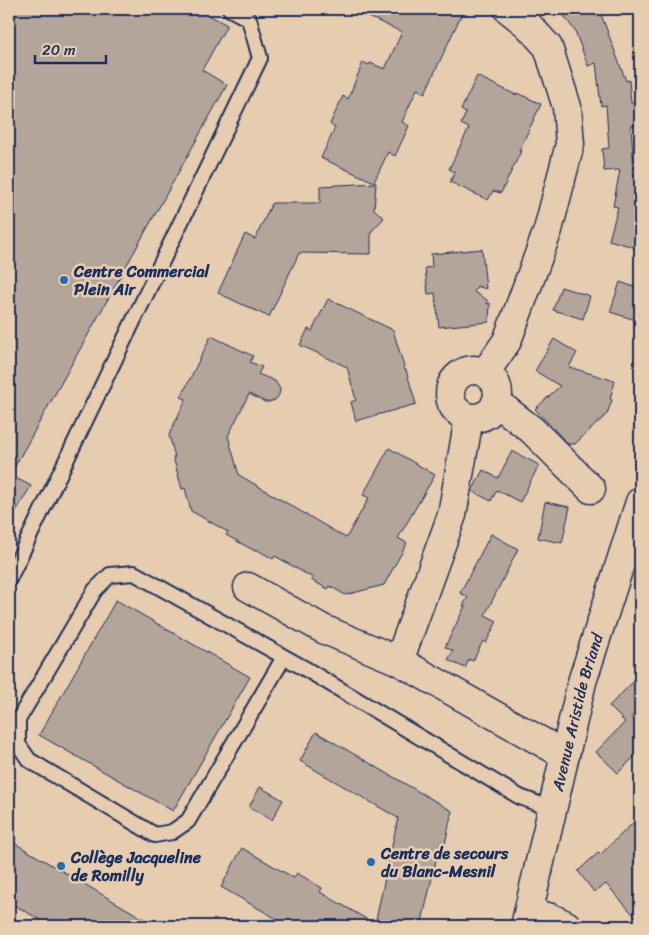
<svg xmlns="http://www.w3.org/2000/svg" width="649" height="935" font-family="Sriracha,sans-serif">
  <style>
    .building { fill: #b4a59b; stroke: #1b2f5e }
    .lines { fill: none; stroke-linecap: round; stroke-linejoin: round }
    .service-casing { stroke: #1b2f5e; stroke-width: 18 }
    .minor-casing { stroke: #1b2f5e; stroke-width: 31 }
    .tertiary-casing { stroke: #1b2f5e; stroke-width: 31 }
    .service { stroke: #e7cdaf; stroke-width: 14 }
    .minor { stroke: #e7cdaf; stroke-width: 28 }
    .tertiary { stroke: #e7cdaf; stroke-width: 28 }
    .poi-dot { fill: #1f6fb2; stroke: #e7cdaf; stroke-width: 2 }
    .labels { text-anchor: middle; stroke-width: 5; stroke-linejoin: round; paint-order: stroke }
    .poi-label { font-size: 16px; font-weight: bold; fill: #1b2f5e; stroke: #e7cdaf; text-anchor: start }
    .street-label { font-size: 16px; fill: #1b2f5e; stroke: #e7cdaf }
  </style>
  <rect width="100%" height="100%" fill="#e7cdaf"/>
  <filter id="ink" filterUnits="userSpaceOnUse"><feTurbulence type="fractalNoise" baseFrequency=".02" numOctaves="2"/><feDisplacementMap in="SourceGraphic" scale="10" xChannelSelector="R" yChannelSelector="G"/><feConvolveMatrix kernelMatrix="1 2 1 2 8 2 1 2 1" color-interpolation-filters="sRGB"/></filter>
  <g filter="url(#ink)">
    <g class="building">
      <polygon points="9,9 198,9 227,25 202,70 227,85 10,475 31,486 9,523"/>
      <polygon points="351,9 464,9 425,93 417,89 402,122 409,126 395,156 388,152 374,182 321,158 335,128 330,124 343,96 348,99 363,62 369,65 370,63 385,69 402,32"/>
      <polygon points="559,9 599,9 626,81 629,80 631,103 636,103 638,125 631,126 635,185 640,186 640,249 609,240 618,207 613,206 620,170 604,171 602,149 609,148 606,105 601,106 596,63 588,66 575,31"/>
      <polygon points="477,76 516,95 517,93 541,104 519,151 521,151 501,193 493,191 488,200 450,182 455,172 449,169 469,128 461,124 466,113 461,110"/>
      <polygon points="376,183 374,209 384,218 371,232 371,254 299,253 269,317 218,293 245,234 255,239 272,203 320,203 320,186"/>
      <polygon points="482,249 486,289 477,286 474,292 487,300 487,304 490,303 489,322 439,327 435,293 428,294 425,268 432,267 431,254"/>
      <polygon points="620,282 640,289 640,306 636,320 610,312"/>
      <polygon points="561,287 590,296 583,319 553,310"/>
      <polygon points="328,299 393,330 405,370 406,370 416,404 356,421 351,402 356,400 347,367 300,345 308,329 312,331"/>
      <polygon points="211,336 253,356 250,362 262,367 258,374 275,381 280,389 279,395 275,400 269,402 265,402 249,394 228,436 239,475 346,538 369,498 363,495 389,448 435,475 398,538 407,543 384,585 345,595 330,586 328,589 311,580 313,578 275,556 273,559 256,549 255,551 226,535 228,532 191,511 185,488 182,489 173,457 175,457 169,435 186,399 181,397"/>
      <polygon points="554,339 577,353 569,367 615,381 610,399 612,400 607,414 575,444 568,444 535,409 560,386 535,371"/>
      <polygon points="512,451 539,465 520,502 497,490 491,501 472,491 483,470 498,478"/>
      <polygon points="545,502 570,507 562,543 538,538"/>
      <polygon points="491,534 518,549 485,615 497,621 486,643 483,641 473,661 469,659 465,668 448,660 453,651 445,647 465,606 463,606 468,597 460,593"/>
      <polygon points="116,600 250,677 173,811 39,735"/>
      <polygon points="640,675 640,708 631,717 640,727 640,751 618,773 596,752 625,722 609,706"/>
      <polygon points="316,732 452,811 445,844 440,843 421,926 289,926 221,887 242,848 294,878 297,873 322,888 320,892 375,924 398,818 300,761"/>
      <polygon points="260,787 283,800 272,820 249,807"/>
      <polygon points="640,816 640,922 606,884 594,892 578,871 599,852 601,854"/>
      <polygon points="9,840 156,926 51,926 9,902"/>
    </g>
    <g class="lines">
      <g class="service-casing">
        <g id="service">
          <polyline points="9,579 260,58 249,19 230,9"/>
          <polyline points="284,657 188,821 172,832 155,835 29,760 18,744 18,720 95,590 110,575 134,573 304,668 520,797 552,809"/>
        </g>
      </g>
      <g class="minor-casing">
        <g id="minor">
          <circle cx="474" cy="394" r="24"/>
          <polyline points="485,373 507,341 548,230 570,144 567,107 548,47 528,25 508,9"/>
          <polyline points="496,402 532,430 591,489"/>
          <polyline points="469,418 452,515 399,661 565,755"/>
          <polyline points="248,587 323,629 399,661"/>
          <polyline points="529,912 551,918 566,925 567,926"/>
        </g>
      </g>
      <g class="tertiary-casing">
        <g id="tertiary">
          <path id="s1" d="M525,926L582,682L640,502"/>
        </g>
      </g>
      <use href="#service" class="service"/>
      <use href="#minor" class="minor"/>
      <use href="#tertiary" class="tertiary"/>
    </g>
  </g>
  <g class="poi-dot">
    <circle cx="64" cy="280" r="5"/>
    <circle cx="371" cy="862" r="5"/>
    <circle cx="61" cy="866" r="5"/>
  </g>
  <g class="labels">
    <g class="poi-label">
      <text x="74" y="277">Centre Commercial<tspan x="74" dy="18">Plein Air</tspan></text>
      <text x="381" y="859">Centre de secours<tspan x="381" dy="18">du Blanc-Mesnil</tspan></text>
      <text x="71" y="863">Collège Jacqueline<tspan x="71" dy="18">de Romilly</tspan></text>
    </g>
    <g class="street-label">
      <text dy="6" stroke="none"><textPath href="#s1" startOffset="220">Avenue Aristide Briand</textPath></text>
    </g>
  </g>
  <rect width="649" height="935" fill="none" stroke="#e7cdaf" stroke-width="30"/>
  <rect x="15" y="15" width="619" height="905" fill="none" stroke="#1b2f5e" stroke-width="2" filter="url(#ink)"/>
  <path d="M35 55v8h71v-8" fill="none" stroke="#1b2f5e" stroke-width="2.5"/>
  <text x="42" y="55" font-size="15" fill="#1b2f5e" stroke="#e7cdaf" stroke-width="4" paint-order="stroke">20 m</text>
</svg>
